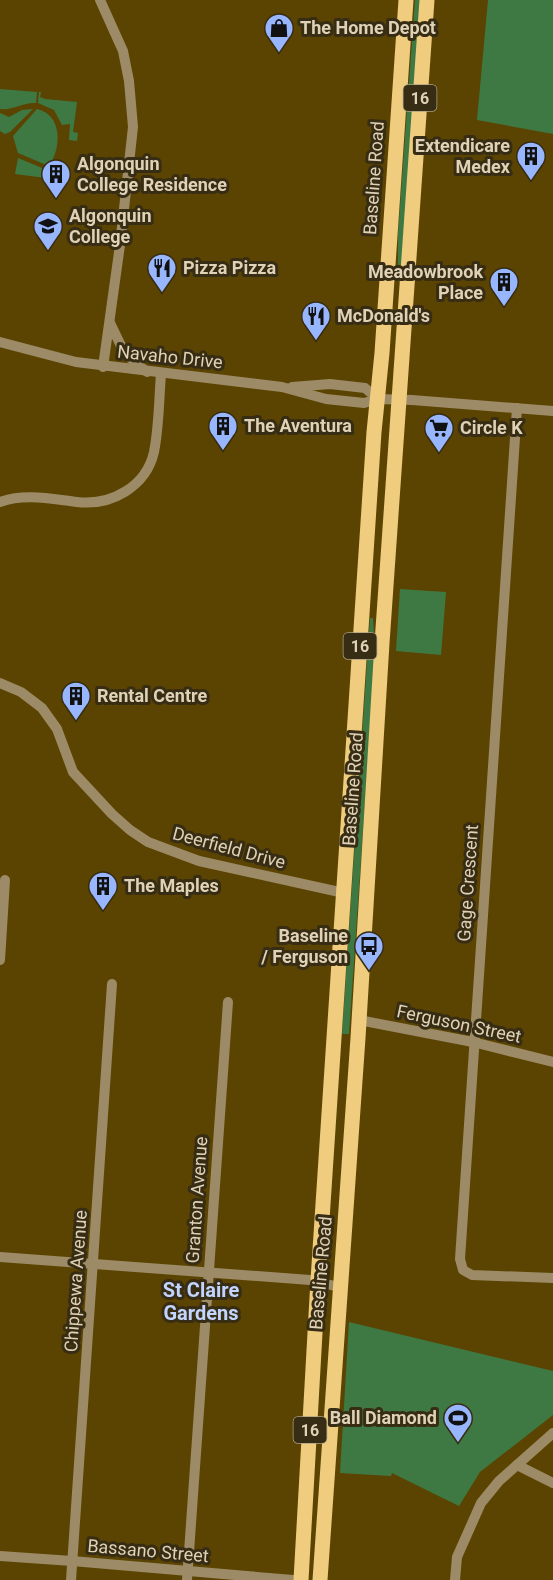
<svg xmlns="http://www.w3.org/2000/svg" width="553" height="1580" font-family="Roboto,sans-serif">
  <style>
    .green { fill: #3e7944 }
    .lines { fill: none; stroke-linecap: round; stroke-linejoin: round }
    .minor { stroke: #9c8b66; stroke-width: 10 }
    .major { stroke: #efcc7e; stroke-width: 15 }
    .labels { text-anchor: middle; stroke-width: 6; stroke-linejoin: round; paint-order: stroke }
    .shield { fill: #372c14; stroke: #ada085; stroke-width: 1.5 }
    .shield-label { font-size: 16px; font-weight: bold; fill: #dfd2b6 }
    .poi-label { font-size: 18px; font-weight: bold; fill: #dfd2b6; stroke: #372c14; text-anchor: start }
    .street-label { font-size: 18px; fill: #dfd2b6; stroke: #372c14 }
    .neighbourhood-label { font-size: 20px; font-weight: bold; fill: #c3d5fe; stroke: #372c14 }
  </style>
  <rect width="100%" height="100%" fill="#5b4401"/>
  <g class="green">
    <polygon points="415,0 421,0 401,282 398,281 398,234"/>
    <polygon points="488,0 553,0 553,134 477,120"/>
    <path d="M0,89L37,92L36,103C23,102 12,111 0,109Z"/>
    <polygon points="39,92 41,92 40,97 45,99 77,102 73,132 78,133 77,141 69,140 70,124 62,125 54,110 38,103"/>
    <polygon points="33,109 10,132 5,134 0,131 0,113 9,117 22,110"/>
    <path d="M37,109C62,115 61,145 51,163L44,164L18,153L13,136Z"/>
    <polygon points="18,158 47,170 46,178 15,174"/>
    <polygon points="400,589 446,592 441,655 396,651"/>
    <polygon points="370,618 373,618 375,654 349,1034 342,1034"/>
    <polygon points="349,1322 553,1371 553,1415 480,1472 459,1506 392,1473 391,1476 340,1473"/>
  </g>
  <g class="lines">
    <g class="minor">
      <polyline points="100,0 123,51 129,81 133,127 120,245 103,367"/>
      <polyline points="110,323 125,354 147,372"/>
      <polyline points="0,342 76,362 282,387 326,399 364,403 378,399 412,400 553,411"/>
      <polyline points="292,387 330,384 365,388 378,399"/>
      <polyline points="517,408 460,1259 463,1270 472,1275 553,1278"/>
      <path d="M0,502C25,493 51,499 77,502C111,506 146,487 154,452C159,427 159,399 161,374"/>
      <polyline points="0,683 21,692 42,708 57,729 73,772 112,814 130,830 148,842 199,861 344,893"/>
      <polyline points="0,960 5,880"/>
      <polyline points="359,1020 473,1042 553,1062"/>
      <polyline points="0,1257 310,1280 339,1287"/>
      <polyline points="517,1465 553,1483"/>
      <polyline points="0,1556 72,1561 293,1580"/>
      <polyline points="71,1580 112,984"/>
      <polyline points="187,1580 228,1002"/>
      <polyline points="455,1580 457,1557 481,1503 499,1481 553,1433"/>
    </g>
    <g class="major">
      <polyline points="301,1580 318,1280 374,432 382,353 406,0"/>
      <polyline points="320,1580 358,1038 382,643 427,0"/>
    </g>
  </g>
  <defs>
    <g id="shop-pin" transform="scale(1.5)"><path d="M0 17L-7.5 6A9.5 9.5 0 1 1 7.5 6Z" fill="#97b6fd" stroke="#372c14"/><path d="M-5-2.5h2.3a2.7 3.5 0 0 1 5.4 0H5L5.5 6h-11ZM-1.5-2.5h3a1.5 2.3 0 0 0-3 0Z" fill="#111"/></g>
    <g id="building-pin" transform="scale(1.5)"><path d="M0 17L-7.5 6A9.5 9.5 0 1 1 7.5 6Z" fill="#97b6fd" stroke="#372c14"/><path d="M-4-6H4V6H1V3H-1V6H-4ZM-2.5-4.3h1.7v1.8h-1.7ZM.8-4.3h1.7v1.8H.8ZM-2.5-1h1.7V.8h-1.7ZM.8-1h1.7V.8H.8Z" fill="#111"/></g>
    <g id="university-pin" transform="scale(1.5)"><path d="M0 17L-7.5 6A9.5 9.5 0 1 1 7.5 6Z" fill="#97b6fd" stroke="#372c14"/><path d="M0-5L7-2L0 1L-7-2ZM-4 1L0 2.5L4 1V4Q0 6-4 4Z" fill="#111"/></g>
    <g id="restaurant-pin" transform="scale(1.5)"><path d="M0 17L-7.5 6A9.5 9.5 0 1 1 7.5 6Z" fill="#97b6fd" stroke="#372c14"/><path d="M-5-6h1v4h1v-4h1v4h1v-4h1v5L-1.5 .5V6h-2V.5L-5-1ZM5-6V6H3V1.5H1.5Q1.5-4 5-6Z" fill="#111"/></g>
    <g id="supermarket-pin" transform="scale(1.5)"><path d="M0 17L-7.5 6A9.5 9.5 0 1 1 7.5 6Z" fill="#97b6fd" stroke="#372c14"/><path d="M-6-5.5h2.5l.6 2H6L4.5 2H-2.5L-4.4-4H-6ZM-1.5 3.2a1.3 1.3 0 1 0 .1 0ZM3 3.2a1.3 1.3 0 1 0 .1 0Z" fill="#111"/></g>
    <g id="bus-pin" transform="scale(1.5)"><path d="M0 17L-7.5 6A9.5 9.5 0 1 1 7.5 6Z" fill="#97b6fd" stroke="#372c14"/><path d="M-5-6H5V4H4V6H2V4H-2V6H-4V4H-5ZM-3.5-4V0h7V-4ZM-3.5 1.2v1.5H-2V1.2ZM2 1.2v1.5H3.5V1.2Z" fill="#111"/></g>
    <g id="stadium-pin" transform="scale(1.5)"><path d="M0 17L-7.5 6A9.5 9.5 0 1 1 7.5 6Z" fill="#97b6fd" stroke="#372c14"/><path d="M0-5a6.5 5 0 1 0 0 10a6.5 5 0 1 0 0-10ZM-3.5-1.8h7v3.6h-7Z" fill="#111"/></g>
  </defs>
  <g fill-rule="evenodd">
    <use href="#shop-pin" x="279" y="28"/>
    <use href="#building-pin" x="531" y="156"/>
    <use href="#building-pin" x="56" y="174"/>
    <use href="#university-pin" x="48" y="226"/>
    <use href="#restaurant-pin" x="162" y="268"/>
    <use href="#building-pin" x="504" y="282"/>
    <use href="#restaurant-pin" x="316" y="316"/>
    <use href="#building-pin" x="223" y="426"/>
    <use href="#supermarket-pin" x="439" y="428"/>
    <use href="#building-pin" x="76" y="696"/>
    <use href="#building-pin" x="103" y="886"/>
    <use href="#bus-pin" x="369" y="946"/>
    <use href="#stadium-pin" x="458" y="1418"/>
  </g>
  <g class="labels">
    <g class="shield">
      <rect x="403.5" y="85" width="33" height="26" rx="4.5"/>
      <rect x="343.5" y="633" width="33" height="26" rx="4.5"/>
      <rect x="293.5" y="1417" width="33" height="26" rx="4.5"/>
    </g>
    <g class="shield-label">
      <text x="420" y="104">16</text>
      <text x="360" y="652">16</text>
      <text x="310" y="1436">16</text>
    </g>
    <g class="poi-label">
      <text x="300" y="34">The Home Depot</text>
      <text x="510" y="152" text-anchor="end">Extendicare<tspan x="510" dy="21">Medex</tspan></text>
      <text x="77" y="170">Algonquin<tspan x="77" dy="21">College Residence</tspan></text>
      <text x="69" y="222">Algonquin<tspan x="69" dy="21">College</tspan></text>
      <text x="183" y="274">Pizza Pizza</text>
      <text x="483" y="278" text-anchor="end">Meadowbrook<tspan x="483" dy="21">Place</tspan></text>
      <text x="337" y="322">McDonald's</text>
      <text x="244" y="432">The Aventura</text>
      <text x="460" y="434">Circle K</text>
      <text x="97" y="702">Rental Centre</text>
      <text x="124" y="892">The Maples</text>
      <text x="348" y="942" text-anchor="end">Baseline<tspan x="348" dy="21">/ Ferguson</tspan></text>
      <text x="437" y="1424" text-anchor="end">Ball Diamond</text>
    </g>
    <g class="street-label">
      <text transform="translate(374 178) rotate(-86)" y="6">Baseline Road</text>
      <text transform="translate(170 357) rotate(6)" y="6">Navaho Drive</text>
      <text transform="translate(353 789) rotate(-86)" y="6">Baseline Road</text>
      <text transform="translate(229 848) rotate(15)" y="6">Deerfield Drive</text>
      <text transform="translate(468 883) rotate(-86)" y="6">Gage Crescent</text>
      <text transform="translate(459 1024) rotate(12)" y="6">Ferguson Street</text>
      <text transform="translate(197 1200) rotate(-86)" y="6">Granton Avenue</text>
      <text transform="translate(321 1273) rotate(-85)" y="6">Baseline Road</text>
      <text transform="translate(76 1281) rotate(-86)" y="6">Chippewa Avenue</text>
      <text transform="translate(148 1551) rotate(5)" y="6">Bassano Street</text>
    </g>
    <g class="neighbourhood-label">
      <text x="201" y="1297">St Claire<tspan x="201" dy="23">Gardens</tspan></text>
    </g>
  </g>
</svg>
